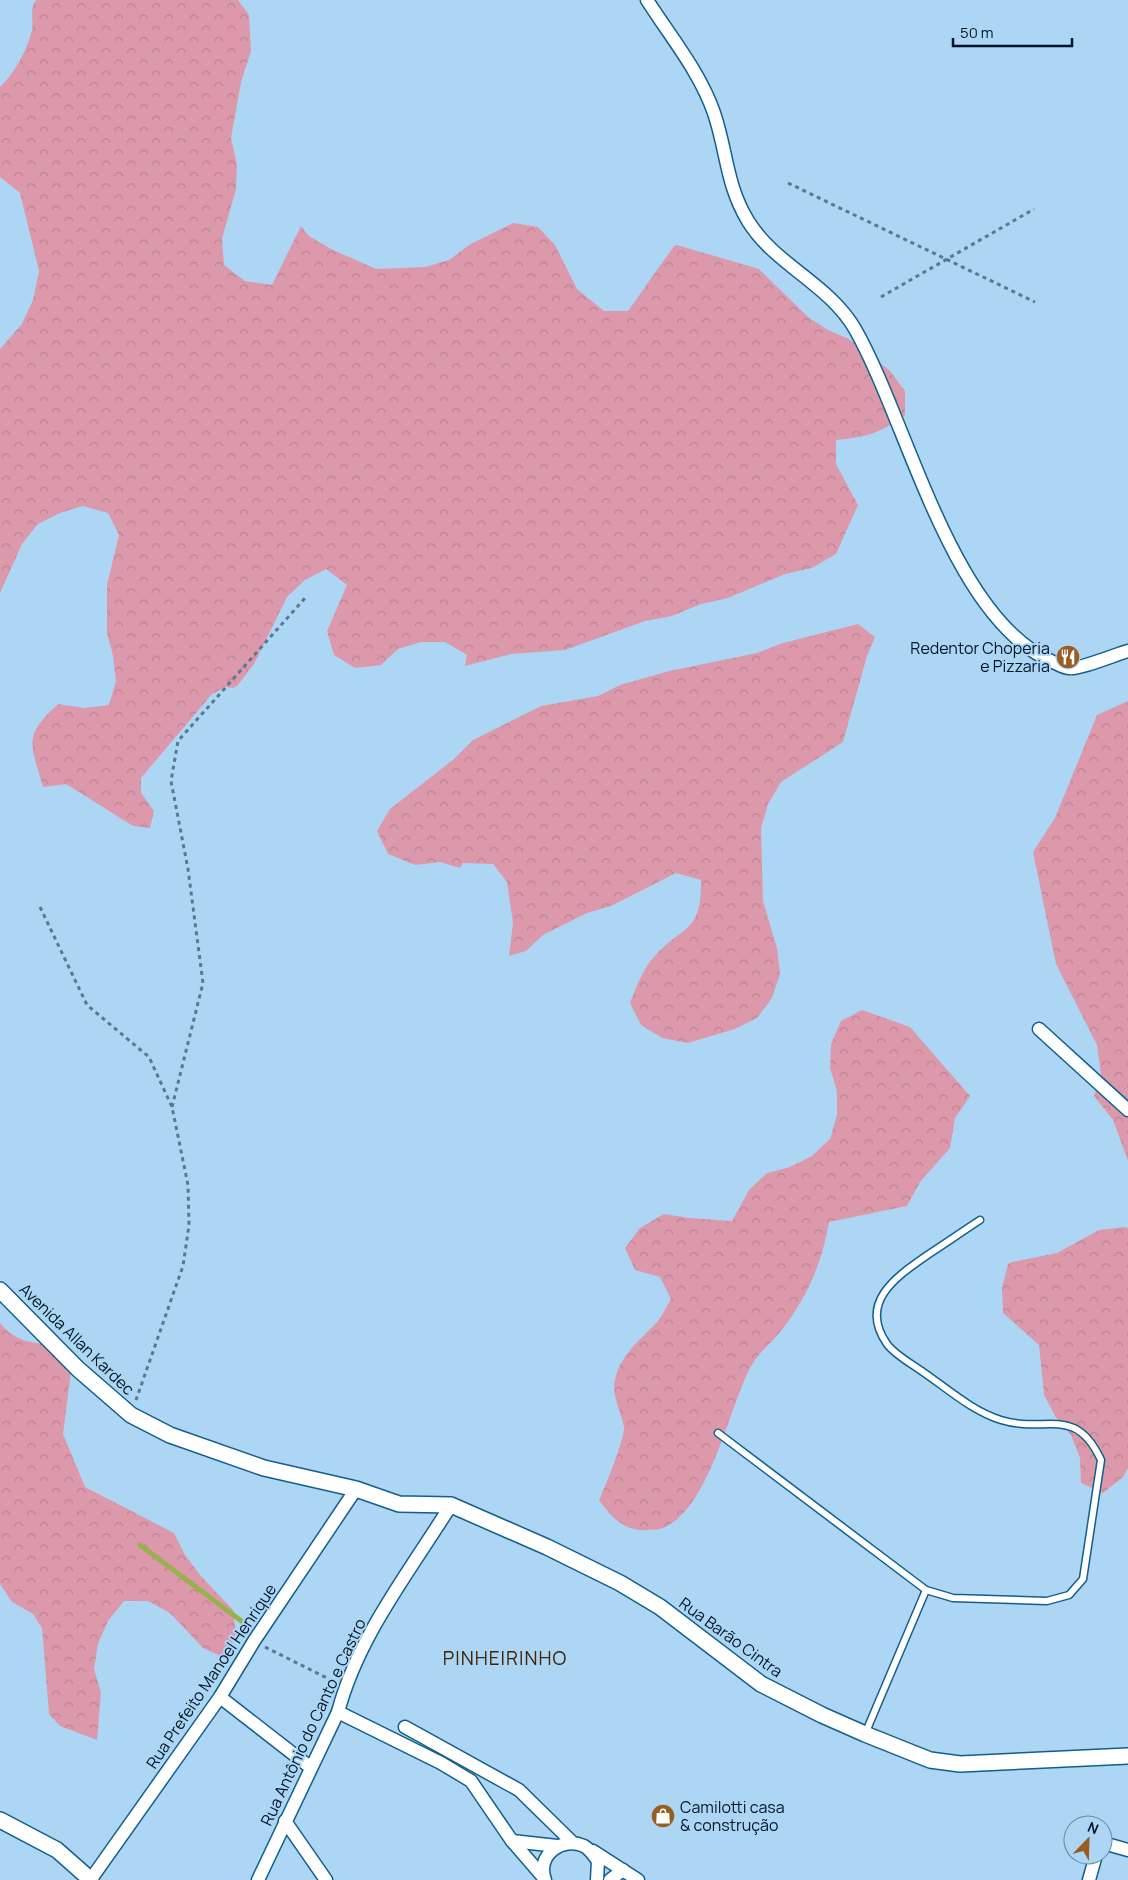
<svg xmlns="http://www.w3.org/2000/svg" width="1128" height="1880" font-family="Manrope,sans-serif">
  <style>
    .forest { fill: url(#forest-crowns) }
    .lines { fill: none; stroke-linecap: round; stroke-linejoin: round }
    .stream { stroke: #99b050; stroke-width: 5 }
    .service-casing { stroke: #125f8c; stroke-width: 9 }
    .minor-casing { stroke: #125f8c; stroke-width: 15 }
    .tertiary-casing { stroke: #125f8c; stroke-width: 18 }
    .path { stroke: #597991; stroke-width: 3; stroke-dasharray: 4 4; stroke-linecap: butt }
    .service { stroke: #fff; stroke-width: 6 }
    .minor { stroke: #fff; stroke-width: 12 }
    .tertiary { stroke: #fff; stroke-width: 15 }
    .labels { text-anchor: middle; stroke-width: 4; stroke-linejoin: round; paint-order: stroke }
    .poi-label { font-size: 16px; fill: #001527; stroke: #add6f4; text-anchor: end }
    .street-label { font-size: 16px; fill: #001527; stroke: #add6f4 }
    .quarter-label { font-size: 19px; letter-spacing: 1px; fill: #412407; stroke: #add6f4 }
  </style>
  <defs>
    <pattern id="forest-crowns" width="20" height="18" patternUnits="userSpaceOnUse" patternTransform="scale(1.25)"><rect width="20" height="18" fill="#dd99ac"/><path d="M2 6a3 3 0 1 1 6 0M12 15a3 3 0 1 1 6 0" fill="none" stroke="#bc8394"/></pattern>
  </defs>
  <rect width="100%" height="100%" fill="#add6f4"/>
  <g class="forest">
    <path d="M36,0H238L249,15L251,51L241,82L231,138L237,165L236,189L222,239L224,265L245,281L272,285L301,226L309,236L331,249L376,269L425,267L449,260L469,245L513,223L538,227L555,245L577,289L604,311H628L674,246L677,245L759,269L808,317L828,330L849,339L890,371L905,391V415C879,434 867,437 836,440V464L858,505L836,554L812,568L785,574L728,598L701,604L672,616L645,621L565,650L511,654L465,666L467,655L445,642H421L398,649L381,665L355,668L334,655L327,631L347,585L326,569L305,580L287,597L254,664L238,685L233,688L226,687L212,694L141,778V793L154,811L150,828L133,826L66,784L43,787C31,744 22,737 58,704L84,708L109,705L116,681L113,656L107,633V585L119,535L108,513L83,506L60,513L38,524L22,544L0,593V349L22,324L33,300L39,271L20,193L0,177V87C15,73 27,50 32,30C34,19 29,9 36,0Z"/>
    <path d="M858,624L875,637L867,656L843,742L781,782L768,804L761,828L763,901L777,948L780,974L772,998L757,1018L735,1029L688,1043L662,1038L641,1025L630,1003C636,988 642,971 653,958C681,925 702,935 701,880L676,873L611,906L587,913L543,935L526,951L509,956L513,923L507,882L493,864L463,863L460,868L440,862L415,865L388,854L377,831L390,809L454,759L473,740L541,706L598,696L620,685L669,671L757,653L783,643Z"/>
    <polygon points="1128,701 1128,1161 1113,1120 1094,1096 1101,1075 1097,1045 1056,964 1033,852 1055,818 1097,715"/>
    <path d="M862,1010L910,1027L970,1096L955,1118L950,1148L920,1182L907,1206L829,1222C822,1263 807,1298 781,1331C768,1347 758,1352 748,1372C728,1413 708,1510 663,1528C659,1530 652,1529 648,1530C625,1532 612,1518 599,1500C605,1487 624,1441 624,1428C622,1413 611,1396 615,1380C620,1355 641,1339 657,1322C662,1316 666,1307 671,1299L660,1277L635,1270L625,1248L640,1228L664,1214L689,1218L732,1221L749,1190L767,1173L790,1167L812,1156L830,1139L837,1115V1091L830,1068L831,1044L841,1021Z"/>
    <polygon points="1124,1227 1128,1228 1128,1468 1123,1477 1103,1493 1081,1483 1080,1458 1071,1435 1055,1416 1044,1395 1039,1345 1003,1313 1002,1288 1008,1264 1012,1262 1057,1253 1099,1230"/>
    <path d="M0,1323C15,1342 34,1344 57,1344L72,1363L63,1434L85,1487L174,1533L185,1555L200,1575L233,1610L236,1635L225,1658L203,1648L170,1613L148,1601H124L108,1621L98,1644L94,1669L101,1693L97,1740L60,1726L49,1714L42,1628L33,1614L12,1602L0,1584Z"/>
  </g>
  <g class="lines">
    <polyline class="stream" points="140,1545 248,1626"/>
    <g class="service-casing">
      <g id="service">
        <path d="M718,1433L926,1590L953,1598L1047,1601L1069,1595L1083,1579L1101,1460C1075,1404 1046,1434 1001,1420C972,1411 948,1389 923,1372C912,1364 895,1355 887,1344C857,1301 899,1275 929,1254C946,1243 963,1231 980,1220"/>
        <polyline points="865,1734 926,1590"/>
      </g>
    </g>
    <g class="minor-casing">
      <g id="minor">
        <path d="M647,0C670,36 700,72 714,113C727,151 726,185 748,221C775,265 829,284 855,329C908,422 951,619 1053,662C1058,664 1064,668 1069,668C1078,670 1117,654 1128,651"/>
        <polyline points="1039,1029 1128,1110"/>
        <polyline points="220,1697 310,1767"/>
        <polyline points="338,1712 441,1763 471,1781 512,1841 544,1878"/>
        <polyline points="405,1727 519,1790 572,1842"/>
        <polyline points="285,1821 326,1880"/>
        <polyline points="512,1841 557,1846"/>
        <polyline points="1103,1843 1128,1850"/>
        <polyline points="593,1851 638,1880"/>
        <polyline points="91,1879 220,1697 254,1641 356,1489"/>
        <path d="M258,1880L338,1712C358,1636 410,1571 451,1505"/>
        <path d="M545,1880C536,1855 562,1836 584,1846C590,1849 594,1856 598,1861L597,1880"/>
        <polyline points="610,1880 623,1870"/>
        <polyline points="1089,1880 1096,1855"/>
      </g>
    </g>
    <g class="tertiary-casing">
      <g id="tertiary">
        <polyline points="0,1290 78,1369 131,1415 170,1435 264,1468 356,1489 399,1504 451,1505 547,1547 620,1583 660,1607 761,1684 822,1715 865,1734 930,1760 960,1764 1128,1756"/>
        <polyline points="0,1820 57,1850 91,1880"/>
      </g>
    </g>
    <g class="path">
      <polyline points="788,183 1035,302"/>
      <polyline points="881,297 1034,209"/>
      <polyline points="40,907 87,1005 149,1057 172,1107 188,1185 189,1225 183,1266 136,1400"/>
      <polyline points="172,1107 203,983 188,869 171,781 178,741 305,598"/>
      <polyline points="265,1647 335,1682"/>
    </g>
    <use href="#service" class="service"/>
    <use href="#minor" class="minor"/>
    <use href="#tertiary" class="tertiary"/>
  </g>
  <defs>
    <g id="restaurant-disc" transform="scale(1.25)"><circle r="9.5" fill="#9a5d21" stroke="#add6f4"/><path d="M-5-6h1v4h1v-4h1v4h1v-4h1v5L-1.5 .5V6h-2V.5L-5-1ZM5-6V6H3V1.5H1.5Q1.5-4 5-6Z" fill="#fff"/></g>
    <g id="shop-disc" transform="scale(1.25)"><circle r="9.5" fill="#9a5d21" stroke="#add6f4"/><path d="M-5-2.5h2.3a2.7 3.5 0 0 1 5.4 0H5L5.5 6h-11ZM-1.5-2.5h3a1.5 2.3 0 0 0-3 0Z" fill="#fff"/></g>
  </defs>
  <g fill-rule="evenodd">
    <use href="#restaurant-disc" x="1068" y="657"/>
    <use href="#shop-disc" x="663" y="1816"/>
  </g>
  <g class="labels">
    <g class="poi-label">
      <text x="1050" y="654">Redentor Choperia<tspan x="1050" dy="18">e Pizzaria</tspan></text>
      <text x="680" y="1813" text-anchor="start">Camilotti casa<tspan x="680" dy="18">&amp; construção</tspan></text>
    </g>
    <g class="street-label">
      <text transform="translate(77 1339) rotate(44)" y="6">Avenida Allan Kardec</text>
      <text transform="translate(731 1637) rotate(36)" y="6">Rua Barão Cintra</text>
      <text transform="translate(211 1676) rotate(-56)" y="6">Rua Prefeito Manoel Henrique</text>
      <text transform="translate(313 1722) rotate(-65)" y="6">Rua Antônio do Canto e Castro</text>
    </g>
    <g class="quarter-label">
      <text x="505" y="1665">PINHEIRINHO</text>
    </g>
  </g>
  <g transform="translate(1088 1840) rotate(23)"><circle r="24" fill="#add6f4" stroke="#6889a2"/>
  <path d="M0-4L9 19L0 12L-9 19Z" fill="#9a5d21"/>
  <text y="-8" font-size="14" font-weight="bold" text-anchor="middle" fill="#001527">N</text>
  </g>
  <path d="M953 38v8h119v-8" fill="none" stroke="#001527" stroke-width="2.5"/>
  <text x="960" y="38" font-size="15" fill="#001527" stroke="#add6f4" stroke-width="4" paint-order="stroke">50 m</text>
</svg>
